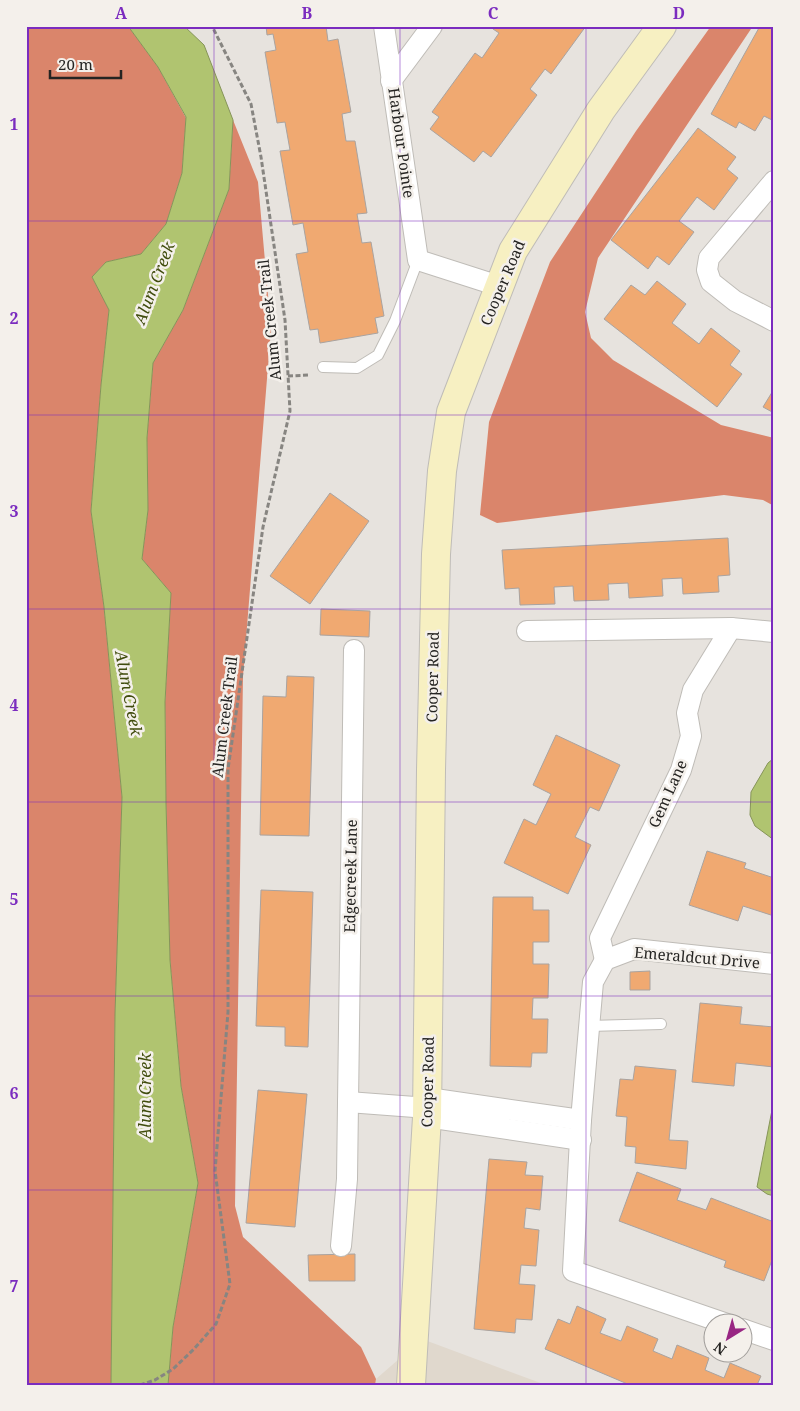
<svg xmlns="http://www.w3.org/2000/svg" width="800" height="1411" font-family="'Noto Serif',serif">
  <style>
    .built { fill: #e0d8cd }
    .forest { fill: #da856b }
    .water { fill: #b0c470; stroke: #869459 }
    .building { fill: #f0a971; stroke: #a9a3a0 }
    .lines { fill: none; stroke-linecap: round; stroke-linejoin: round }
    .lane-casing { stroke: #bfbcb7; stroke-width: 12 }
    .street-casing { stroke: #bfbcb7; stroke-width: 22 }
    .secondary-casing { stroke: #bfbcb7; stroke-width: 30 }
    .path { stroke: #878581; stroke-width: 3; stroke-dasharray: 5 2.5; stroke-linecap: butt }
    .lane { stroke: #fff; stroke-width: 10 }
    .street { stroke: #fff; stroke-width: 20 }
    .secondary { stroke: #f7f0c2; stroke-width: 28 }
    .grid { fill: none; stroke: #7b2cbf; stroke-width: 1; stroke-opacity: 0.55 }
    .labels { text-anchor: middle; stroke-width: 5; stroke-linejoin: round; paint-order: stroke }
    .street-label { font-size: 15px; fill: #252422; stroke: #f4f0eb }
    .water-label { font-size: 16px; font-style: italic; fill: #404c0d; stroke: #f4f0eb }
    .neatline { fill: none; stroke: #7b2cbf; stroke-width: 2 }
    .grid-label { font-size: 16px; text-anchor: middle; font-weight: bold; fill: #7b2cbf }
  </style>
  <rect width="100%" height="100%" fill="#e7e3de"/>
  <polygon class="built" points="422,1339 546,1385 375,1385 376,1379"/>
  <g class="forest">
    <polygon points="26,26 128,26 158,67 186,118 182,173 166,224 141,254 106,262 92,277 109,310 101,385 91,511 104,607 122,797 115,1014 111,1385 26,1385 26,657 29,642 26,618"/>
    <polygon points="711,26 753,26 598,258 585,312 591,338 613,360 721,425 774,438 774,506 763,500 724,495 497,523 480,515 489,422 550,262 636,131"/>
    <polygon points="233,120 258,182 271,329 243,676 235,1206 243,1237 361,1347 376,1379 375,1385 168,1385 173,1327 198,1183 181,1086 170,960 166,803 165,702 171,593 142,559 148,510 147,438 153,363 183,310 229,189"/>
  </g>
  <g class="water">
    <polygon points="128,26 184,26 204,45 233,120 229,189 183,310 153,363 147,438 148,510 142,559 171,593 165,702 166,803 170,960 181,1086 198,1183 173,1327 168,1385 111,1385 115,1014 122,797 104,607 91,511 101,385 109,310 92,277 106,262 141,254 166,224 182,173 186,117 158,67"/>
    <polygon points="774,758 774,840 755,826 750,815 751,792 768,763"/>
    <polygon points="774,1108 774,1196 767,1194 757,1187 772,1110"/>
  </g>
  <g class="building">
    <polygon points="266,26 326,26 328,41 338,39 351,112 342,114 346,141 355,141 367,213 357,214 362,243 371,242 384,316 375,318 378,333 320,343 318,329 310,330 296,254 308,252 303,223 293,225 280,151 290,150 285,122 277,123 265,52 276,50 273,34 267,35"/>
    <polygon points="494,26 586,26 551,74 545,69 530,89 537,95 491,157 483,151 474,162 430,129 439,117 432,112 475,53 482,58 499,33 493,29"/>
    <polygon points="760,26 774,26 774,121 764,116 755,131 739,122 736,128 711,114"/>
    <polygon points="698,128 736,157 727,169 738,178 714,210 697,197 679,221 694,232 669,265 657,256 648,269 611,240"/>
    <polygon points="657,281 686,304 672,323 699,344 711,328 740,351 730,365 742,374 717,407 604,319 631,285 645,295"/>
    <polygon points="774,389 774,413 763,407"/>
    <polygon points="330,493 369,521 310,604 270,576"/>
    <polygon points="728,538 730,575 718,576 719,592 683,594 682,578 662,579 663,596 629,598 628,583 608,584 609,600 574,601 573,586 554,587 555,604 520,605 519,588 505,589 502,550"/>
    <polygon points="321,609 370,611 369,637 320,635"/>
    <polygon points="287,676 314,677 309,836 260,835 263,696 286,697"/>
    <polygon points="556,735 620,765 599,811 590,807 575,837 591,845 568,894 504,863 524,819 536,825 551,794 533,785"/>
    <polygon points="707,851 746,863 744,868 774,878 774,916 743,906 738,921 689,905"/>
    <polygon points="261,890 313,892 308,1047 285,1046 285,1027 256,1026"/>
    <polygon points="493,897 533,897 533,910 549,910 549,942 533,942 533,964 549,964 548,998 533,998 532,1019 548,1019 547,1053 532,1053 531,1067 490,1066"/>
    <polygon points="650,971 650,990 630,990 630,972"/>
    <polygon points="700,1003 742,1007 740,1024 774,1027 774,1067 736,1063 734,1086 692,1082"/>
    <polygon points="635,1066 676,1070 669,1140 688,1141 686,1169 635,1163 636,1147 625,1146 627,1117 616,1116 620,1079 633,1080"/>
    <polygon points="258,1090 307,1094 295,1227 246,1223"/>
    <polygon points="489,1159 527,1162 525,1175 543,1176 540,1210 526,1208 524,1228 539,1230 536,1266 521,1265 519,1284 535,1285 532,1320 516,1319 515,1333 474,1329"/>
    <polygon points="637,1172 681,1189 677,1200 706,1210 711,1198 774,1222 774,1255 764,1281 724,1267 726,1261 619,1221"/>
    <polygon points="355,1254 355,1281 309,1281 308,1255"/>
    <polygon points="577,1306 606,1319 600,1333 621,1341 627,1326 658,1339 653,1351 672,1359 677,1345 709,1358 705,1370 724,1378 730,1363 761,1376 757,1385 630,1385 545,1349 558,1319 570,1324"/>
  </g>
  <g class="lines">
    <g class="lane-casing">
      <g id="lane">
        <polyline points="323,367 357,368 378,355 395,321 418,260"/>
        <polyline points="589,1026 661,1024"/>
      </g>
    </g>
    <g class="street-casing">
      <g id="street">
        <polyline points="384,26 418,260 499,286"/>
        <polyline points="391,81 432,26"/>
        <polyline points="774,181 709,258 707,270 711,282 735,301 774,321"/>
        <polyline points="527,631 731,628 774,632"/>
        <polyline points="605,960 600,938 681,770 691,736 687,713 693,690 731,628"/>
        <polyline points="428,1098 581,1120"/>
        <polyline points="348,1102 428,1108"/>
        <polyline points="427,1117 581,1140"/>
        <polyline points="341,1246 347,1179 354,650"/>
        <polyline points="727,1324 573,1271 581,1120 593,982 605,960 634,949 774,964"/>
        <polyline points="742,1329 774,1340"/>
      </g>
    </g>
    <g class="secondary-casing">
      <polyline id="secondary" points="411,1385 427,1117 431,770 436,554 442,471 451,412 513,251 601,110 662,26"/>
    </g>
    <g class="path">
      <polyline points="288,376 310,375"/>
      <polyline points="140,1385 155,1380 173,1369 194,1349 216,1324 230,1284 215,1171 228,1012 228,769 263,527 290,411 285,320 261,157 251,104 212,26"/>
    </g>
    <use href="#lane" class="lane"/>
    <use href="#street" class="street"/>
    <use href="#secondary" class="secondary"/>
  </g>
  <path class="grid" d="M214,26V1385M400,26V1385M586,26V1385M26,221H774M26,415H774M26,609H774M26,802H774M26,996H774M26,1190H774"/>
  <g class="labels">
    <g class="street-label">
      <text transform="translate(401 143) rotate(82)" y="5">Harbour Pointe</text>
      <text transform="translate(503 283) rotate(-67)" y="5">Cooper Road</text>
      <text transform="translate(270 320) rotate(-96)" y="5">Alum Creek Trail</text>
      <text transform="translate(433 677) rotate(-89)" y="5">Cooper Road</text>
      <text transform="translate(225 717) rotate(-83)" y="5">Alum Creek Trail</text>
      <text transform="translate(668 794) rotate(-66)" y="5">Gem Lane</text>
      <text transform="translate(351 876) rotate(-89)" y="5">Edgecreek Lane</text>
      <text transform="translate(697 958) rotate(5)" y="5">Emeraldcut Drive</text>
      <text transform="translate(428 1082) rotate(-89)" y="5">Cooper Road</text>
    </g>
    <g class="water-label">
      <text transform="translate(154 283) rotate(-69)" y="6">Alum Creek</text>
      <text transform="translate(129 693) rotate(79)" y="6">Alum Creek</text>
      <text transform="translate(145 1096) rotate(-90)" y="6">Alum Creek</text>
    </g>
  </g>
  <rect width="800" height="1411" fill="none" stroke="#f4f0eb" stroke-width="55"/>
  <g transform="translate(728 1338) rotate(217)"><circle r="24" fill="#f4f0eb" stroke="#a19e9b"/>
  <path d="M0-4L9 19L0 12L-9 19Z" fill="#982683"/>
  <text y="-8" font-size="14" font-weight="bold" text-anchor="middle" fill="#252422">N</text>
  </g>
  <path d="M50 70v8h71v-8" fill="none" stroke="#252422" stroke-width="2.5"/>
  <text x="58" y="70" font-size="15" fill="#252422" stroke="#f4f0eb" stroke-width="4" paint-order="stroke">20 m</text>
  <rect x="28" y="28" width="744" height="1356" class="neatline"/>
  <g class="grid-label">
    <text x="121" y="19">A</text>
    <text x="307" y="19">B</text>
    <text x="493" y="19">C</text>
    <text x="679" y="19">D</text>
    <text x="14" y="130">1</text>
    <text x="14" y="324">2</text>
    <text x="14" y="517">3</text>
    <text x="14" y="711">4</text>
    <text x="14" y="905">5</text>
    <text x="14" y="1099">6</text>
    <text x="14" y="1292">7</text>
  </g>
</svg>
